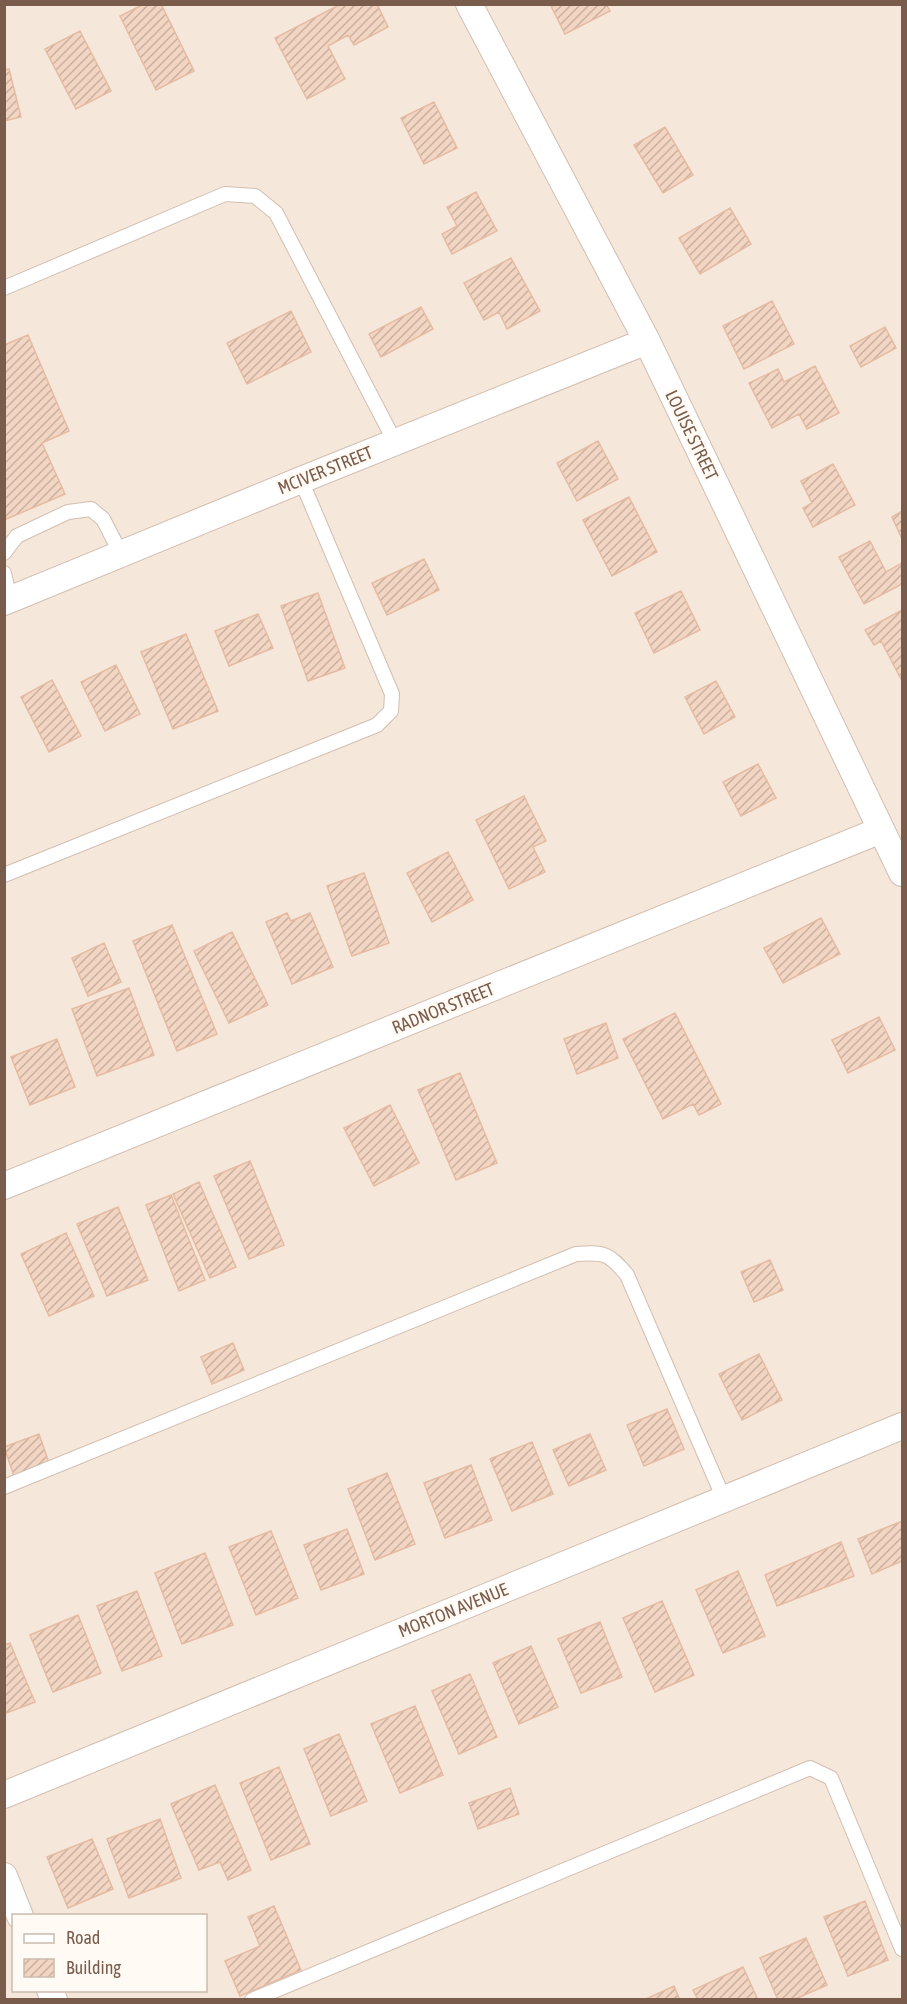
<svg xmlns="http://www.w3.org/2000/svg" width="907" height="2004" viewBox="0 0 907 2004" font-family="'Asap Condensed',sans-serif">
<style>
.residential{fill:#f5e8da;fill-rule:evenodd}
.building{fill:url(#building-hatch);stroke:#e6bba3;stroke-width:1.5}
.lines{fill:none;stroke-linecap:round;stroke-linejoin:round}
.service-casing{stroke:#d1beb0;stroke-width:16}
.minor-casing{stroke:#d1beb0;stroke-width:28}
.service{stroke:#fff;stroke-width:14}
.minor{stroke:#fff;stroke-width:26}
.labels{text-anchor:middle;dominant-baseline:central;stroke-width:5;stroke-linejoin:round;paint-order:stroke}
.street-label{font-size:18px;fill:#7a5c4d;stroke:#fffaf3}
</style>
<defs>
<pattern id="building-hatch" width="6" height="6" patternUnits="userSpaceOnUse" patternTransform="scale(1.5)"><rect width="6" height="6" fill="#f3d5c3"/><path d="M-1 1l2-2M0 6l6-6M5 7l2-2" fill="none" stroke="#cab0a1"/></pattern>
</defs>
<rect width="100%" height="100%" fill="#fdf6ec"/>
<path class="residential" d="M5,5H902V1999L5,2000ZM14,1916H206V1990H14Z"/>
<path class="building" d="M144,4H161L194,71L156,90L120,16Z
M341,4H377L388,27L354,45L348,35L328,46L345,79L307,99L275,38Z
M550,4H606L610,11L565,34Z
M80,31L111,91L76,109L45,49Z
M9,69L21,117L4,121V70Z
M434,102L457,148L424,164L401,118Z
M665,127L693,175L663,193L634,145Z
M476,192L497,231L452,254L442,234L457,226L447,207Z
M730,208L751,244L700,274L679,238Z
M511,258L540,311L507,329L499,312L484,320L464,283Z
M772,301L794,344L744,369L723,326Z
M421,307L433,329L381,357L369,334Z
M291,311L311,352L247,384L227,343Z
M885,327L896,348L861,367L850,346Z
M28,335L69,431L42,443L65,494L4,520V345Z
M815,366L839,413L807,429L799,414L772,428L749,383L778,369L784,382Z
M598,441L618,479L577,501L557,463Z
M833,464L855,505L813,527L803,508L812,503L801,481Z
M629,497L657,552L612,576L583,520Z
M902,511V539L892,517Z
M870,541L886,572L902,563V584L864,604L839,557Z
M424,559L439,590L387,615L372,583Z
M681,591L700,630L654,653L635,613Z
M318,593L345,668L308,681L281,606Z
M902,610V681L881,641L874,645L865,630Z
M258,614L273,648L229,666L215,631Z
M186,634L218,711L173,729L141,652Z
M116,665L140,714L105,731L81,682Z
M52,680L81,736L49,752L21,697Z
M716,681L735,717L704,734L685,697Z
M758,764L776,798L741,816L723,782Z
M524,796L546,841L533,847L545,872L509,889L476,820Z
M448,852L473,900L432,922L407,873Z
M364,873L389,943L352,956L327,886Z
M287,913L291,921L310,913L333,967L292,984L266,922Z
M821,918L840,954L783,983L764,948Z
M172,925L217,1034L177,1051L133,941Z
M232,932L268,1005L229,1023L194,951Z
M104,943L121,982L88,996L72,958Z
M129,988L154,1055L97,1076L72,1009Z
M675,1013L721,1104L699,1115L693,1104L663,1119L623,1039Z
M879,1017L895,1050L848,1073L832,1040Z
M606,1023L618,1058L577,1074L564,1039Z
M57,1039L75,1087L30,1105L11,1057Z
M460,1073L497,1163L456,1180L418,1090Z
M390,1105L419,1163L374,1186L344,1128Z
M250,1161L284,1245L249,1259L214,1176Z
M199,1182L236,1267L210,1278L173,1194Z
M171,1195L205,1280L179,1291L146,1205Z
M118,1207L148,1280L107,1296L77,1224Z
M66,1233L94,1296L49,1316L21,1254Z
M770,1260L783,1290L754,1302L741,1272Z
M233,1343L244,1370L212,1384L201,1357Z
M759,1354L782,1400L742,1420L719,1374Z
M667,1409L684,1449L644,1466L627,1425Z
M39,1434L49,1463L14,1476L4,1447Z
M590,1434L606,1470L569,1486L553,1450Z
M532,1442L553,1494L512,1511L490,1459Z
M471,1465L492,1520L445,1538L424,1483Z
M387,1473L415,1544L375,1560L348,1489Z
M902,1521V1561L872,1574L858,1539Z
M347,1529L364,1574L321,1590L304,1545Z
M271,1531L298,1598L256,1615L229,1547Z
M841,1542L854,1576L777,1606L765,1575Z
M205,1553L233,1625L182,1644L155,1573Z
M738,1571L765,1636L723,1653L696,1590Z
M137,1591L162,1656L122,1671L97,1606Z
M662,1601L694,1675L655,1692L623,1618Z
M78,1615L101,1673L53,1692L30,1635Z
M600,1622L622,1677L581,1693L558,1639Z
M10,1643L35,1702L4,1714V1645Z
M531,1646L558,1707L519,1724L493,1663Z
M470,1674L497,1737L459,1754L432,1691Z
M415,1706L443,1775L400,1793L371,1724Z
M339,1734L367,1801L331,1816L304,1749Z
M279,1767L310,1844L271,1860L240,1783Z
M215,1785L251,1870L228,1880L220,1862L199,1870L171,1804Z
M510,1788L519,1814L478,1829L469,1803Z
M160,1819L181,1878L129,1898L107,1839Z
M92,1839L113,1889L68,1908L47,1857Z
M865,1901L888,1960L848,1976L824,1917Z
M274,1906L301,1970L240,1996L225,1961L260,1946L248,1917Z
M806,1938L827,1985L793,2000H778L760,1958Z
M743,1967L758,2000H698L693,1990Z
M674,1986L680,2000H644Z"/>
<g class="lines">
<g class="service-casing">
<path id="service" d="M4,288L225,194L255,196L276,213L395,442
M4,553L17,536L68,512L91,509L103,519L121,554
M4,573L10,599
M4,875L377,725L391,711L392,694L301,480
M4,1487L576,1254C604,1252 609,1253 627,1275L724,1499
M252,2000L810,1768L831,1778L902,1949"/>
</g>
<g class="minor-casing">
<path id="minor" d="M469,4L647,341L902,873
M4,602L301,480L647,341
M4,1186L881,830
M4,1795L902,1426
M4,1876L20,1916
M50,1990L54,2000"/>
</g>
<use href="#service" class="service"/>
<use href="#minor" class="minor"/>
</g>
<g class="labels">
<g class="street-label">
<text transform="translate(692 435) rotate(64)">LOUISE STREET</text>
<text transform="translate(325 470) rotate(-22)">MCIVER STREET</text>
<text transform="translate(443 1008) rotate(-22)">RADNOR STREET</text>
<text transform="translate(453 1610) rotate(-22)">MORTON AVENUE</text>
</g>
</g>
<rect width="907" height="2004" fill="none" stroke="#7a5c4d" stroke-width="12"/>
<rect x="12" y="1914" width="195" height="78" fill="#fffaf3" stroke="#cabbb1" stroke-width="1.5"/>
<rect x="24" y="1934" width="30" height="9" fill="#ffffff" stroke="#cabbb1" stroke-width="1.5"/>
<text x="66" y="1944" font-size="18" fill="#7a5c4d">Road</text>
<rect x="24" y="1959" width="30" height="18" fill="url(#building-hatch)" stroke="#cabbb1" stroke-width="1.5"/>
<text x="66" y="1974" font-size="18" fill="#7a5c4d">Building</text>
</svg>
